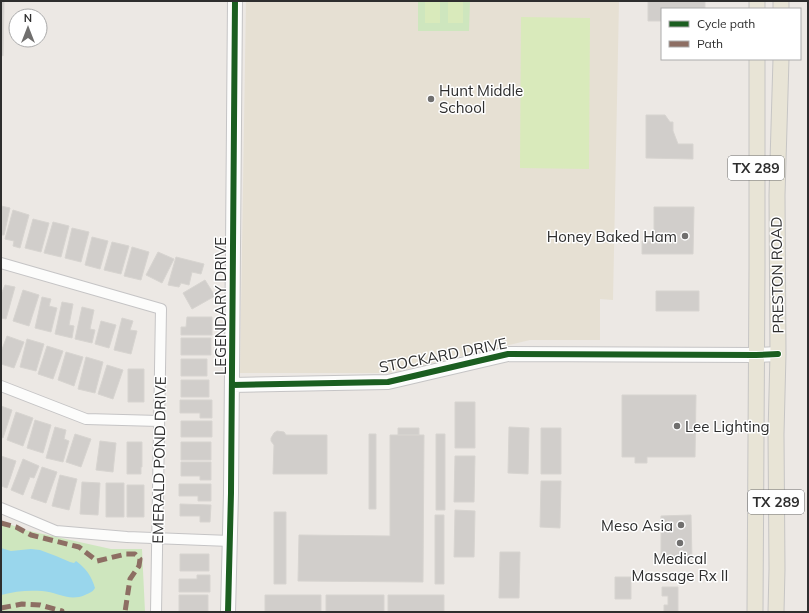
<svg xmlns="http://www.w3.org/2000/svg" width="809" height="613" viewBox="0 0 809 613" font-family="Mulish,sans-serif">
<style>
.education{fill:#e6e0d3}
.green{fill:#cee6be}
.pitch{fill:#d9eabb}
.water{fill:#99d6ec}
.building{fill:#d1cecb;stroke:#d7d4d0}
.lines{fill:none;stroke-linecap:round;stroke-linejoin:round}
.street-casing{stroke:#c5c4c5;stroke-width:12}
.secondary-casing{stroke:#c5c4c5;stroke-width:16}
.primary-casing{stroke:#c6c5c4;stroke-width:17}
.street{stroke:#fcfcfb;stroke-width:10}
.secondary{stroke:#fcfcfb;stroke-width:14}
.primary{stroke:#e8e4d6;stroke-width:15}
.quiet{stroke:#8d6e63;stroke-width:5;stroke-dasharray:10 5;stroke-linecap:butt}
.cycleway-casing{stroke:#fff;stroke-width:8}
.cycleway{stroke:#1b5e20;stroke-width:6}
.poi-dot{fill:#706f6e;stroke:#fff;stroke-width:1.5}
.labels{text-anchor:middle;dominant-baseline:central;stroke-width:3;stroke-linejoin:round;paint-order:stroke}
.shield{fill:#fff;stroke:#6d6d6d;stroke-width:1}
.shield-label{font-size:14px;font-weight:bold;fill:#2e2e2e}
.poi-label{font-size:15px;fill:#2e2e2e;stroke:#fff;text-anchor:start}
.street-label{font-size:15px;fill:#2e2e2e;stroke:#fff}
</style>
<rect width="100%" height="100%" fill="#ece8e4"/>
<path class="education" d="M246,1H619L613,300L600,299V340H530L389,373H240Z"/>
<path class="green" d="M418,1H470L469,31H418Z
M1,521L25,530L111,549H142L145,612H1Z"/>
<path class="pitch" d="M425,1H440V23H425Z
M448,1H463V23H448Z
M521,17L590,18L589,169L520,168Z"/>
<path class="water" d="M1,548L11,551L31,549L40,550L56,556L70,562L74,563L76,561C86,568 92,577 95,588C93,592 89,593 85,595C69,602 57,592 42,591C28,590 15,591 1,595Z"/>
<path class="building" d="M1,1H4L3,56L1,55Z
M648,1H705V9H662V21H648Z
M646,115H665L670,122H673V131L678,144H693V159L646,158Z
M1,206L10,208L4,235H1Z
M654,207H694L693,254H642V241H654Z
M13,210L29,215L20,248L13,246L14,241L5,239Z
M33,219L49,223L41,252L25,248Z
M53,222L69,226L61,257L44,253Z
M72,228L89,232L81,262L65,258Z
M92,237L108,241L100,269L85,265Z
M112,242L129,246L121,274L104,270Z
M132,247L149,252L141,280L124,276Z
M158,252L174,259L162,283L146,275Z
M176,257L204,264L201,274L192,272L189,285L181,283L179,287L168,285Z
M205,280L215,296L192,309L183,293Z
M5,285L15,287L6,319L1,318V292H2Z
M23,290L39,295L29,326L13,321Z
M656,291H699V311H656Z
M42,297L51,299L49,306L57,308L51,332L35,328Z
M62,302L73,304L69,325L74,326L72,338L55,334Z
M82,307L94,310L90,329L95,330L92,343L75,339Z
M187,317H212V335H181V327H186Z
M122,318L133,321L130,330L137,331L131,354L114,350Z
M101,321L116,325L109,348L95,344Z
M7,336L24,342L14,368L1,364V352Z
M181,338H211V355H181Z
M27,339L44,344L36,371L20,367Z
M47,346L63,351L53,379L38,374Z
M66,352L83,357L74,386L58,380Z
M86,357L103,362L95,393L78,389Z
M181,359H207V376H181Z
M107,365L123,370L113,399L98,394Z
M128,369H144V402H128Z
M181,380H209V397H181Z
M622,395H696L695,457H647V463H635V457H622Z
M180,400H212V418H200V413H180Z
M455,402H475V448H455Z
M1,406L12,410L3,438L1,437Z
M16,412L33,418L23,446L7,440Z
M35,420L51,425L43,453L27,448Z
M181,421H212V437H181Z
M55,427L66,430L64,439L69,441L63,462L46,458Z
M509,427L529,428L528,474L508,473Z
M398,428H419V435H398Z
M541,428H561V474H541Z
M277,431L284,432L286,435H327V474H273L274,445L271,441V438L274,433Z
M75,434L91,439L81,467L66,462Z
M369,434H376V509H369Z
M436,434H445V510H436Z
M390,435H424L423,582L298,581L299,535L390,536Z
M100,441L116,443L113,472L96,470Z
M127,442H142V467H141V474H127Z
M181,442H211V460H181Z
M1,456L16,461L7,488L1,486Z
M455,456H475L474,502H454Z
M23,459L39,466L34,478L30,477L23,495L11,490Z
M181,462H211V480H200V476H181Z
M42,467L57,472L46,503L31,498Z
M60,475L77,479L69,510L52,506Z
M541,481H561L560,528L540,527Z
M82,482L100,483L98,515L80,514Z
M106,483H124V517H106Z
M179,484H211V501H198V496H179Z
M127,485H144V517H127Z
M180,504L211,505L210,522H200V516H180Z
M455,510L475,511L474,557H454Z
M274,512H286V584H274Z
M435,515H444V584H435Z
M691,515L692,560H661V516Z
M500,552H520L519,598H499Z
M180,554H209V571H180Z
M197,575H210V592H179V579H197Z
M615,577H631V599H615Z
M662,587H678V612H664V605H668V596H662Z
M179,595H208V612H179Z
M265,595H321V612H265Z
M326,595H384V612H326Z
M388,595H444V612H388Z"/>
<g class="lines">
<g class="street-casing">
<path id="street" d="M1,263L161,309L156,612
M1,386L86,419L159,421
M1,508L56,531L127,537L230,541"/>
</g>
<g class="secondary-casing">
<path id="secondary" d="M232,385L388,382L508,354L756,355L778,354
M228,612L231,493L235,1"/>
</g>
<g class="primary-casing">
<path id="primary" d="M757,9V1
M781,9V1
M755,612L757,268V59
M776,612L777,569L776,434L778,354L777,195L781,59"/>
</g>
<use href="#street" class="street"/>
<use href="#secondary" class="secondary"/>
<use href="#primary" class="primary"/>
<path class="quiet" d="M1,523L16,527L31,535L79,547L97,561L126,554H135L140,559L139,566L130,579L125,612
M1,608L22,604L40,605L62,611V612"/>
<g class="cycleway-casing">
<path id="cycleway" d="M232,385L388,382L508,354L756,355L778,354
M228,612L231,493L235,1"/>
</g>
<use href="#cycleway" class="cycleway"/>
</g>
<g class="poi-dot">
<circle cx="431" cy="99" r="4"/>
<circle cx="685" cy="236" r="4"/>
<circle cx="677" cy="426" r="4"/>
<circle cx="681" cy="525" r="4"/>
<circle cx="680" cy="543" r="4"/>
</g>
<g class="labels">
<g class="shield">
<rect x="728" y="156" width="56" height="24" rx="3"/>
<rect x="748" y="490" width="56" height="24" rx="3"/>
</g>
<g class="shield-label">
<text x="756" y="168">TX 289</text>
<text x="776" y="502">TX 289</text>
</g>
<g class="poi-label">
<text x="439" y="90">Hunt Middle<tspan x="439" dy="17">School</tspan></text>
<text x="677" y="236" text-anchor="end">Honey Baked Ham</text>
<text x="685" y="426">Lee Lighting</text>
<text x="673" y="525" text-anchor="end">Meso Asia</text>
<text x="680" y="558" text-anchor="middle">Medical<tspan x="680" dy="17">Massage Rx II</tspan></text>
</g>
<g class="street-label">
<text transform="translate(777 275) rotate(-91)">PRESTON ROAD</text>
<text transform="translate(220 306) rotate(-90)">LEGENDARY DRIVE</text>
<text transform="translate(443 355) rotate(-11)">STOCKARD DRIVE</text>
<text transform="translate(159 460) rotate(-89)">EMERALD POND DRIVE</text>
</g>
</g>
<rect width="809" height="613" fill="none" stroke="#2e2e2e" stroke-width="4"/>
<rect x="661" y="8" width="140" height="52" fill="#ffffff" stroke="#ababab"/>
<rect x="669" y="21" width="20" height="6" fill="#1b5e20" stroke="#ababab"/>
<text x="697" y="28" font-size="12" fill="#2e2e2e">Cycle path</text>
<rect x="669" y="41" width="20" height="6" fill="#8d6e63" stroke="#ababab"/>
<text x="697" y="48" font-size="12" fill="#2e2e2e">Path</text>
<g transform="translate(28 28)"><circle r="19" fill="#ffffff" stroke="#ababab"/>
<path d="M0-3L7 15L0 10L-7 15Z" fill="#706f6e"/>
<text y="-6" font-size="11" font-weight="bold" text-anchor="middle" fill="#2e2e2e">N</text>
</g>
</svg>
